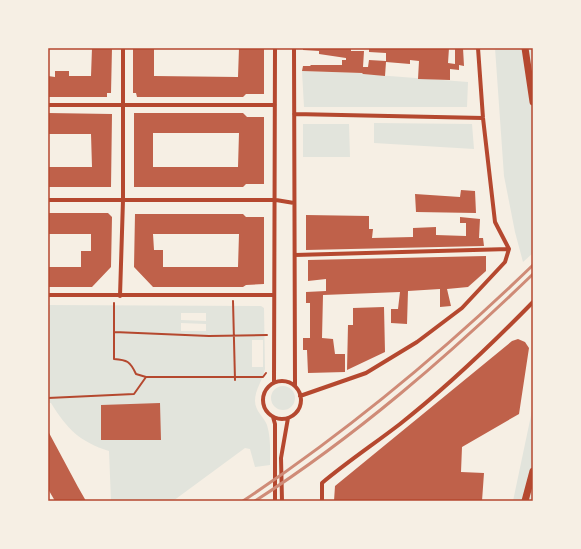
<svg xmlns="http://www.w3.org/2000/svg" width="581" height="549" viewBox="0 0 581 549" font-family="'Golos Text',sans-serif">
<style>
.green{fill:#e2e4dc;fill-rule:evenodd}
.building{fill:#bf614a;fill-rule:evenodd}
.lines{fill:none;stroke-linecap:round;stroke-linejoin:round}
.path{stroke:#b5482f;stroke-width:2}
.minor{stroke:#b5482f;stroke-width:4}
.secondary{stroke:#b5482f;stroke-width:7}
.rail{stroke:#cf8b77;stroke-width:3}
.neatline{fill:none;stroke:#b5482f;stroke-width:1.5}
</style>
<rect width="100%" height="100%" fill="#f6efe4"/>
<path class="green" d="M495,48H533V253L523,262L515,232L504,176Z
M302,71L362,73L363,74L468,82L467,107H304Z
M374,123L472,124L474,149L374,143Z
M303,124H349L350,157H303Z
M48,305L261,306L264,308L265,369C263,380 255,389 255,401C255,411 264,417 267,425C271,438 270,452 270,465L255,467L250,449L245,448L173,501H111L109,451C80,442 67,429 51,403H48ZM181,313H206V321L181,320ZM181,323L206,324V331H181ZM252,340H263V367H252Z
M271 398a12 12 0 1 1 24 0a12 12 0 1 1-24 0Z
M533,406V501H513Z"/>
<path class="building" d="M92,48H112L111,93H107V97H48V76L55,77V71H69V76H91Z
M133,48H154V76L238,77L239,48H264V94H246L243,97H137L136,93H133Z
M303,48H351V51H364L363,67H368L369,60L386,61V53L369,52V48H449L448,63L455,64V48H463L464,66L459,65V70L450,69V80L418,79L419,61L410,60V64L386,62L385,76L363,74L362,73L302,71L303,66H310L311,65H342V60H346V58L319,54V51L303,50Z
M48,113L112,114L111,187H48V167H92L91,134H48Z
M134,113H243L247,117H264V184H246L243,187H134ZM153,133H239L238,167H153Z
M461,190L475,191L476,213L416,212L415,194L460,197Z
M48,213H108L112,217L111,267L92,287H48V267H81V251H91V234H48Z
M135,214H243L246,217H264V284L246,285L243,287H153L134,267ZM153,234H239L238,267H163V250H154Z
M306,215L369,216V229H373L372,238L413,237V228L436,227V235L466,236V223H460V217L480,219L479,238H483L484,246L306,250Z
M486,256V271L468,287L447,289L451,306L440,307V289L408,291L407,324L391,323V309H398L400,292L323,295L322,338L333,339L335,354H345V372L308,373L307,350H303V338H310V303H306V292L326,291V279L308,281V260Z
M384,307L385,352L347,370L348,325H353V308Z
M518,339L525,342L529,348L519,414L462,447L461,472L484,473L482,501H334L335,486L512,341Z
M160,403L161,440H101V405Z
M48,431L78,487L86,501H55L48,489Z"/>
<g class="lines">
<path class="path" d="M233,301L235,380
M114,303V359C127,360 130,361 136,374L146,377H263L266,373
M114,332L209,336L267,335
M48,398L134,394L146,377"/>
<path class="minor" d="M294,48L295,386
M48,105H275
M294,114L483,118
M48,200H276L294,203
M295,255L509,249
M48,295H274
M120,296L123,200V48
M263 400a19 19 0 1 1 38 0a19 19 0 1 1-38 0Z
M274,382L275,48
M300,396L366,373L417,342L462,308L505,262L509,249L495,222L483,118L478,48
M273,417L275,424V501
M282,501L281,458L288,418
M322,501V483C347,462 374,444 400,424C447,387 491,345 533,302"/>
<path class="secondary" d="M525,48L533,102
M525,501L533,471"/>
<path class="rail" d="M243,501C348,431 442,353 533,265
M255,501C356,436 447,357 533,274"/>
</g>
<rect width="581" height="549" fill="none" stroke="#f6efe4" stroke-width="98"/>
<rect x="49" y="49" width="483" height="451" class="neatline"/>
</svg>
